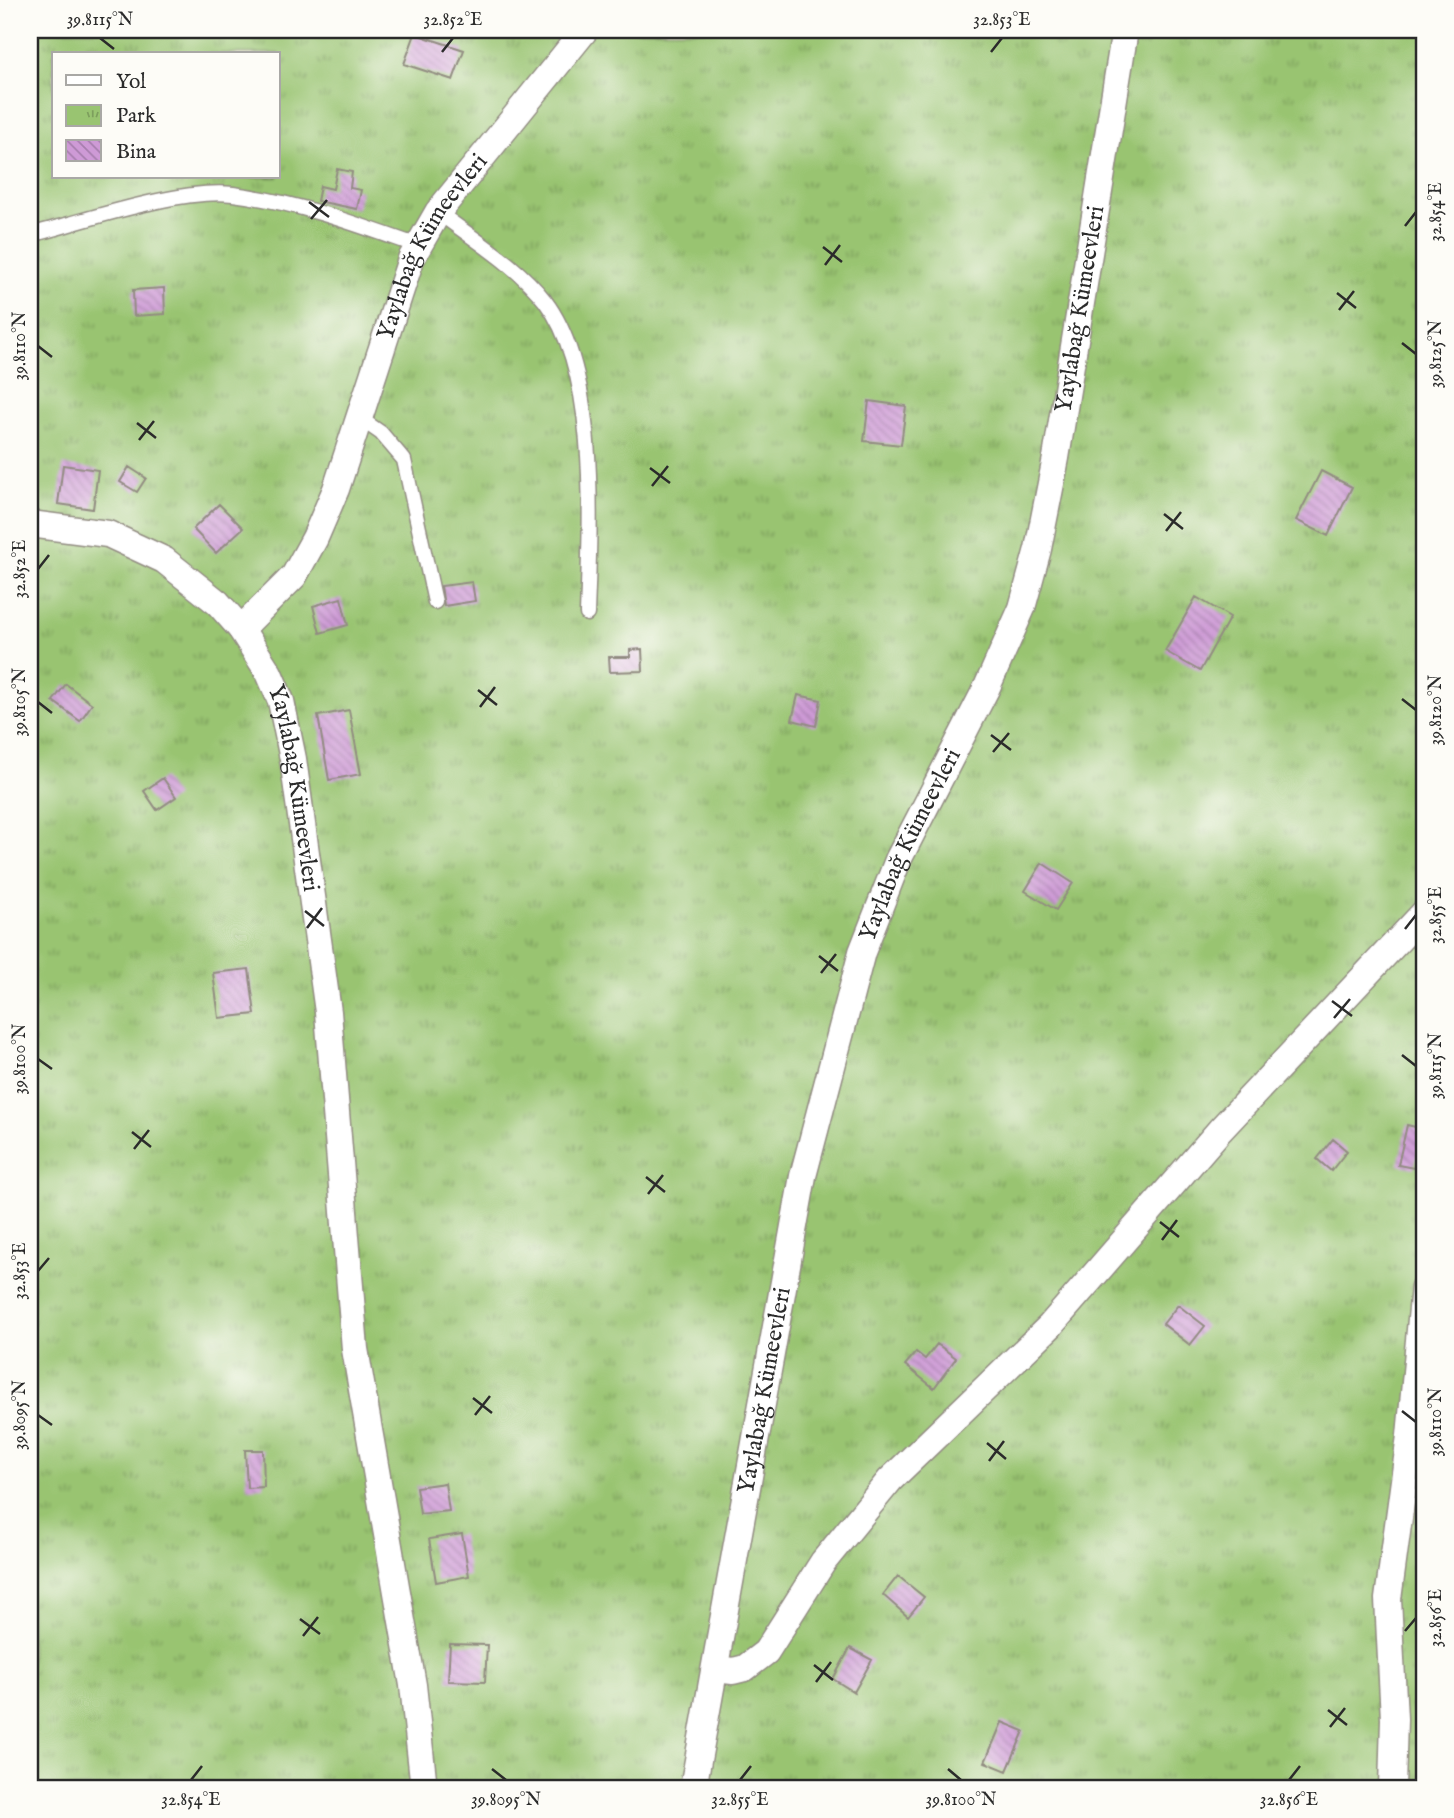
<svg xmlns="http://www.w3.org/2000/svg" width="1454" height="1818" viewBox="0 0 1454 1818" font-family="'IM FELL English',serif">
<style>
.park{fill:url(#park-tufts);stroke:#62784e;stroke-width:2;fill-rule:evenodd}
.building{fill:url(#building-back-hatch)}
.lines{fill:none;stroke-linecap:round;stroke-linejoin:round}
.service-casing{stroke:#928c82;stroke-width:17}
.minor-casing{stroke:#928c82;stroke-width:29}
.service{stroke:#fff;stroke-width:14}
.minor{stroke:#fff;stroke-width:26}
.ticks{fill:none;stroke:#2b2b2b;stroke-width:2.5}
.labels{text-anchor:middle;dominant-baseline:central;stroke-width:5;stroke-linejoin:round;paint-order:stroke}
.street-label{font-size:24px;fill:#2b2b2b;stroke:#fdfcf7}
.neatline{fill:none;stroke:#2b2b2b;stroke-width:2.5}
.ticks-label{font-size:18px;text-anchor:middle;fill:#2b2b2b}
</style>
<defs>
<pattern id="park-tufts" width="24" height="20" patternUnits="userSpaceOnUse" patternTransform="scale(1.75)"><rect width="24" height="20" fill="#99c471"/><path d="M3 7l-1-3M5 7V3M7 7l1-3M15 17l-1-3M17 17v-4M19 17l1-3" fill="none" stroke="#7d9f5d"/></pattern>
<pattern id="building-back-hatch" width="6" height="6" patternUnits="userSpaceOnUse" patternTransform="scale(1.75)"><rect width="6" height="6" fill="#ce9ad6"/><path d="M-1 5l2 2M0 0l6 6M5-1l2 2" fill="none" stroke="#a77eae"/></pattern>
</defs>
<rect width="100%" height="100%" fill="#fdfcf7"/>
<filter id="ink" filterUnits="userSpaceOnUse"><feTurbulence type="fractalNoise" baseFrequency=".0143" numOctaves="2"/><feDisplacementMap in="SourceGraphic" scale="14" xChannelSelector="R" yChannelSelector="G"/><feConvolveMatrix kernelMatrix="1 2 1 2 8 2 1 2 1" color-interpolation-filters="sRGB"/></filter>
<filter id="wash" filterUnits="userSpaceOnUse"><feTurbulence type="fractalNoise" baseFrequency=".00686" numOctaves="4" result="noise"/><feDisplacementMap in="SourceGraphic" scale="28" xChannelSelector="R" yChannelSelector="G"/><feGaussianBlur stdDeviation="1.57" result="paint"/><feColorMatrix in="noise" values="0 0 0 0 0 0 0 0 0 0 0 0 0 0 0 0 0 1.4 0 .05"/><feComposite in="paint" operator="in"/></filter>
<g filter="url(#wash)">
<rect width="100%" height="100%" fill="#f8ecda"/>
<path class="park" d="M30,30H1424V1788H30ZM54,54H278V177H54Z"/>
<g id="blocks">
<path class="building" d="M415,34L464,50L453,80L404,64Z
M337,169L352,172L350,188L361,190L357,209L317,201L320,186L333,189Z
M164,288L165,314L134,316L133,290Z
M869,401L906,406L901,445L864,441Z
M63,465L98,470L93,509L58,504Z
M129,467L146,478L137,492L120,482Z
M1321,471L1352,487L1328,536L1296,520Z
M219,504L243,528L216,553L193,529Z
M472,582L475,601L444,606L441,586Z
M1196,597L1230,617L1200,671L1165,651Z
M341,598L348,625L320,633L313,606Z
M642,649L643,671L610,672L609,657H630V650Z
M66,684L92,704L80,721L53,701Z
M798,695L821,700L816,726L792,720Z
M349,710L361,774L329,780L318,716Z
M163,778L176,797L157,810L144,791Z
M1042,863L1073,883L1056,910L1025,891Z
M249,969L255,1014L219,1018L213,973Z
M1407,1125L1424,1129L1414,1168L1398,1165Z
M1333,1139L1347,1151L1331,1171L1317,1159Z
M1178,1305L1205,1326L1190,1345L1163,1324Z
M937,1344L956,1358L934,1388L905,1365L916,1352L925,1359Z
M245,1450H263L264,1487L247,1488Z
M445,1483L449,1511L420,1514L416,1487Z
M462,1534L469,1576L436,1582L429,1539Z
M898,1576L924,1597L908,1617L883,1595Z
M450,1644L487,1645L485,1682L448,1681Z
M850,1648L872,1660L854,1692L833,1679Z
M1002,1722L1024,1731L1007,1771L985,1762Z"/>
</g>
</g>
<g filter="url(#ink)">
<use href="#blocks" fill-opacity="0" stroke="#928c82" stroke-width="2"/>
<g class="lines">
<g class="service-casing">
<path id="service" d="M438,212C473,239 517,265 545,301C600,373 590,526 587,614
M30,235C84,221 179,188 233,194C297,202 359,225 418,246
M358,417L381,433L404,460L435,602"/>
</g>
<g class="minor-casing">
<g id="minor">
<path id="s1" d="M30,524L108,534L164,560L218,603L241,629L269,673L281,701L293,759L328,1012L355,1349L413,1685L424,1788"/>
<path id="s2" d="M241,629L294,576L315,538L336,489L411,259L438,212L585,30"/>
<path d="M715,1669L733,1671L745,1668L766,1652L823,1562L890,1480L1050,1326L1220,1130L1424,913"/>
<path id="s3" d="M693,1788L803,1176L862,952L898,860L987,687L1022,608L1038,549L1056,458L1125,30"/>
<path d="M1392,1788L1394,1719L1388,1599L1410,1436L1424,1287"/>
</g>
</g>
<use href="#service" class="service"/>
<use href="#minor" class="minor"/>
</g>
</g>
<path class="ticks" d="M100,38L114,49M442,52L453,38M991,52L1002,38M309,202L329,217M311,219L327,200M1405,226L1416,212M823,247L842,262M825,265L840,245M1337,293L1356,308M1339,310L1354,291M1402,343L1416,354M38,346L52,357M137,423L156,438M139,440L154,421M650,468L670,483M652,486L668,466M1164,514L1183,529M1166,531L1181,512M38,569L49,555M478,690L497,705M1402,699L1416,710M38,702L52,713M480,707L495,687M991,735L1011,750M993,752L1009,733M305,911L324,926M307,928L322,908M1405,929L1416,915M819,956L838,971M821,973L836,954M1332,1001L1352,1016M1334,1018L1350,999M1402,1055L1416,1066M38,1059L52,1069M132,1132L151,1147M134,1149L149,1130M646,1177L665,1192M648,1194L663,1175M1160,1222L1179,1237M1162,1240L1177,1220M38,1271L49,1258M473,1398L492,1413M1402,1411L1416,1422M38,1415L52,1425M475,1415L490,1396M987,1443L1006,1459M989,1461L1004,1441M300,1619L320,1634M1405,1631L1416,1618M303,1636L318,1617M814,1665L833,1680M816,1682L831,1662M1328,1710L1347,1725M1330,1727L1345,1708M492,1769L506,1780M948,1769L961,1780M191,1780L202,1766M740,1780L751,1766M1289,1780L1300,1766"/>
<g class="labels">
<g class="street-label">
<text stroke="none"><textPath href="#s2" startOffset="434">Yaylabağ Kümeevleri</textPath></text>
<text stroke="none"><textPath href="#s3" startOffset="1538">Yaylabağ Kümeevleri</textPath></text>
<text stroke="none"><textPath href="#s1" startOffset="415">Yaylabağ Kümeevleri</textPath></text>
<text stroke="none"><textPath href="#s3" startOffset="971">Yaylabağ Kümeevleri</textPath></text>
<text stroke="none"><textPath href="#s3" startOffset="404">Yaylabağ Kümeevleri</textPath></text>
</g>
</g>
<rect width="1454" height="1818" fill="none" stroke="#fdfcf7" stroke-width="77"/>
<rect x="52" y="52" width="228" height="126" fill="#fdfcf7" stroke="#a9a8a5" stroke-width="2"/>
<rect x="66" y="75" width="35" height="10" fill="#ffffff" stroke="#a9a8a5" stroke-width="2"/>
<text x="116" y="88" font-size="21" fill="#2b2b2b">Yol</text>
<rect x="66" y="105" width="35" height="21" fill="url(#park-tufts)" stroke="#a9a8a5" stroke-width="2"/>
<text x="116" y="122" font-size="21" fill="#2b2b2b">Park</text>
<rect x="66" y="140" width="35" height="21" fill="url(#building-back-hatch)" stroke="#a9a8a5" stroke-width="2"/>
<text x="116" y="158" font-size="21" fill="#2b2b2b">Bina</text>
<rect x="38" y="38" width="1378" height="1742" class="neatline"/>
<g class="ticks-label">
<text x="100" y="25">39.8115°N</text>
<text x="453" y="25">32.852°E</text>
<text x="1002" y="25">32.853°E</text>
<text transform="translate(1435 212) rotate(-90)" y="6">32.854°E</text>
<text transform="translate(19 346) rotate(-90)" y="6">39.8110°N</text>
<text transform="translate(1435 354) rotate(-90)" y="6">39.8125°N</text>
<text transform="translate(19 569) rotate(-90)" y="6">32.852°E</text>
<text transform="translate(19 702) rotate(-90)" y="6">39.8105°N</text>
<text transform="translate(1435 710) rotate(-90)" y="6">39.8120°N</text>
<text transform="translate(1435 915) rotate(-90)" y="6">32.855°E</text>
<text transform="translate(19 1059) rotate(-90)" y="6">39.8100°N</text>
<text transform="translate(1435 1066) rotate(-90)" y="6">39.8115°N</text>
<text transform="translate(19 1271) rotate(-90)" y="6">32.853°E</text>
<text transform="translate(19 1415) rotate(-90)" y="6">39.8095°N</text>
<text transform="translate(1435 1422) rotate(-90)" y="6">39.8110°N</text>
<text transform="translate(1435 1618) rotate(-90)" y="6">32.856°E</text>
<text x="191" y="1805">32.854°E</text>
<text x="506" y="1805">39.8095°N</text>
<text x="740" y="1805">32.855°E</text>
<text x="961" y="1805">39.8100°N</text>
<text x="1289" y="1805">32.856°E</text>
</g>
</svg>
